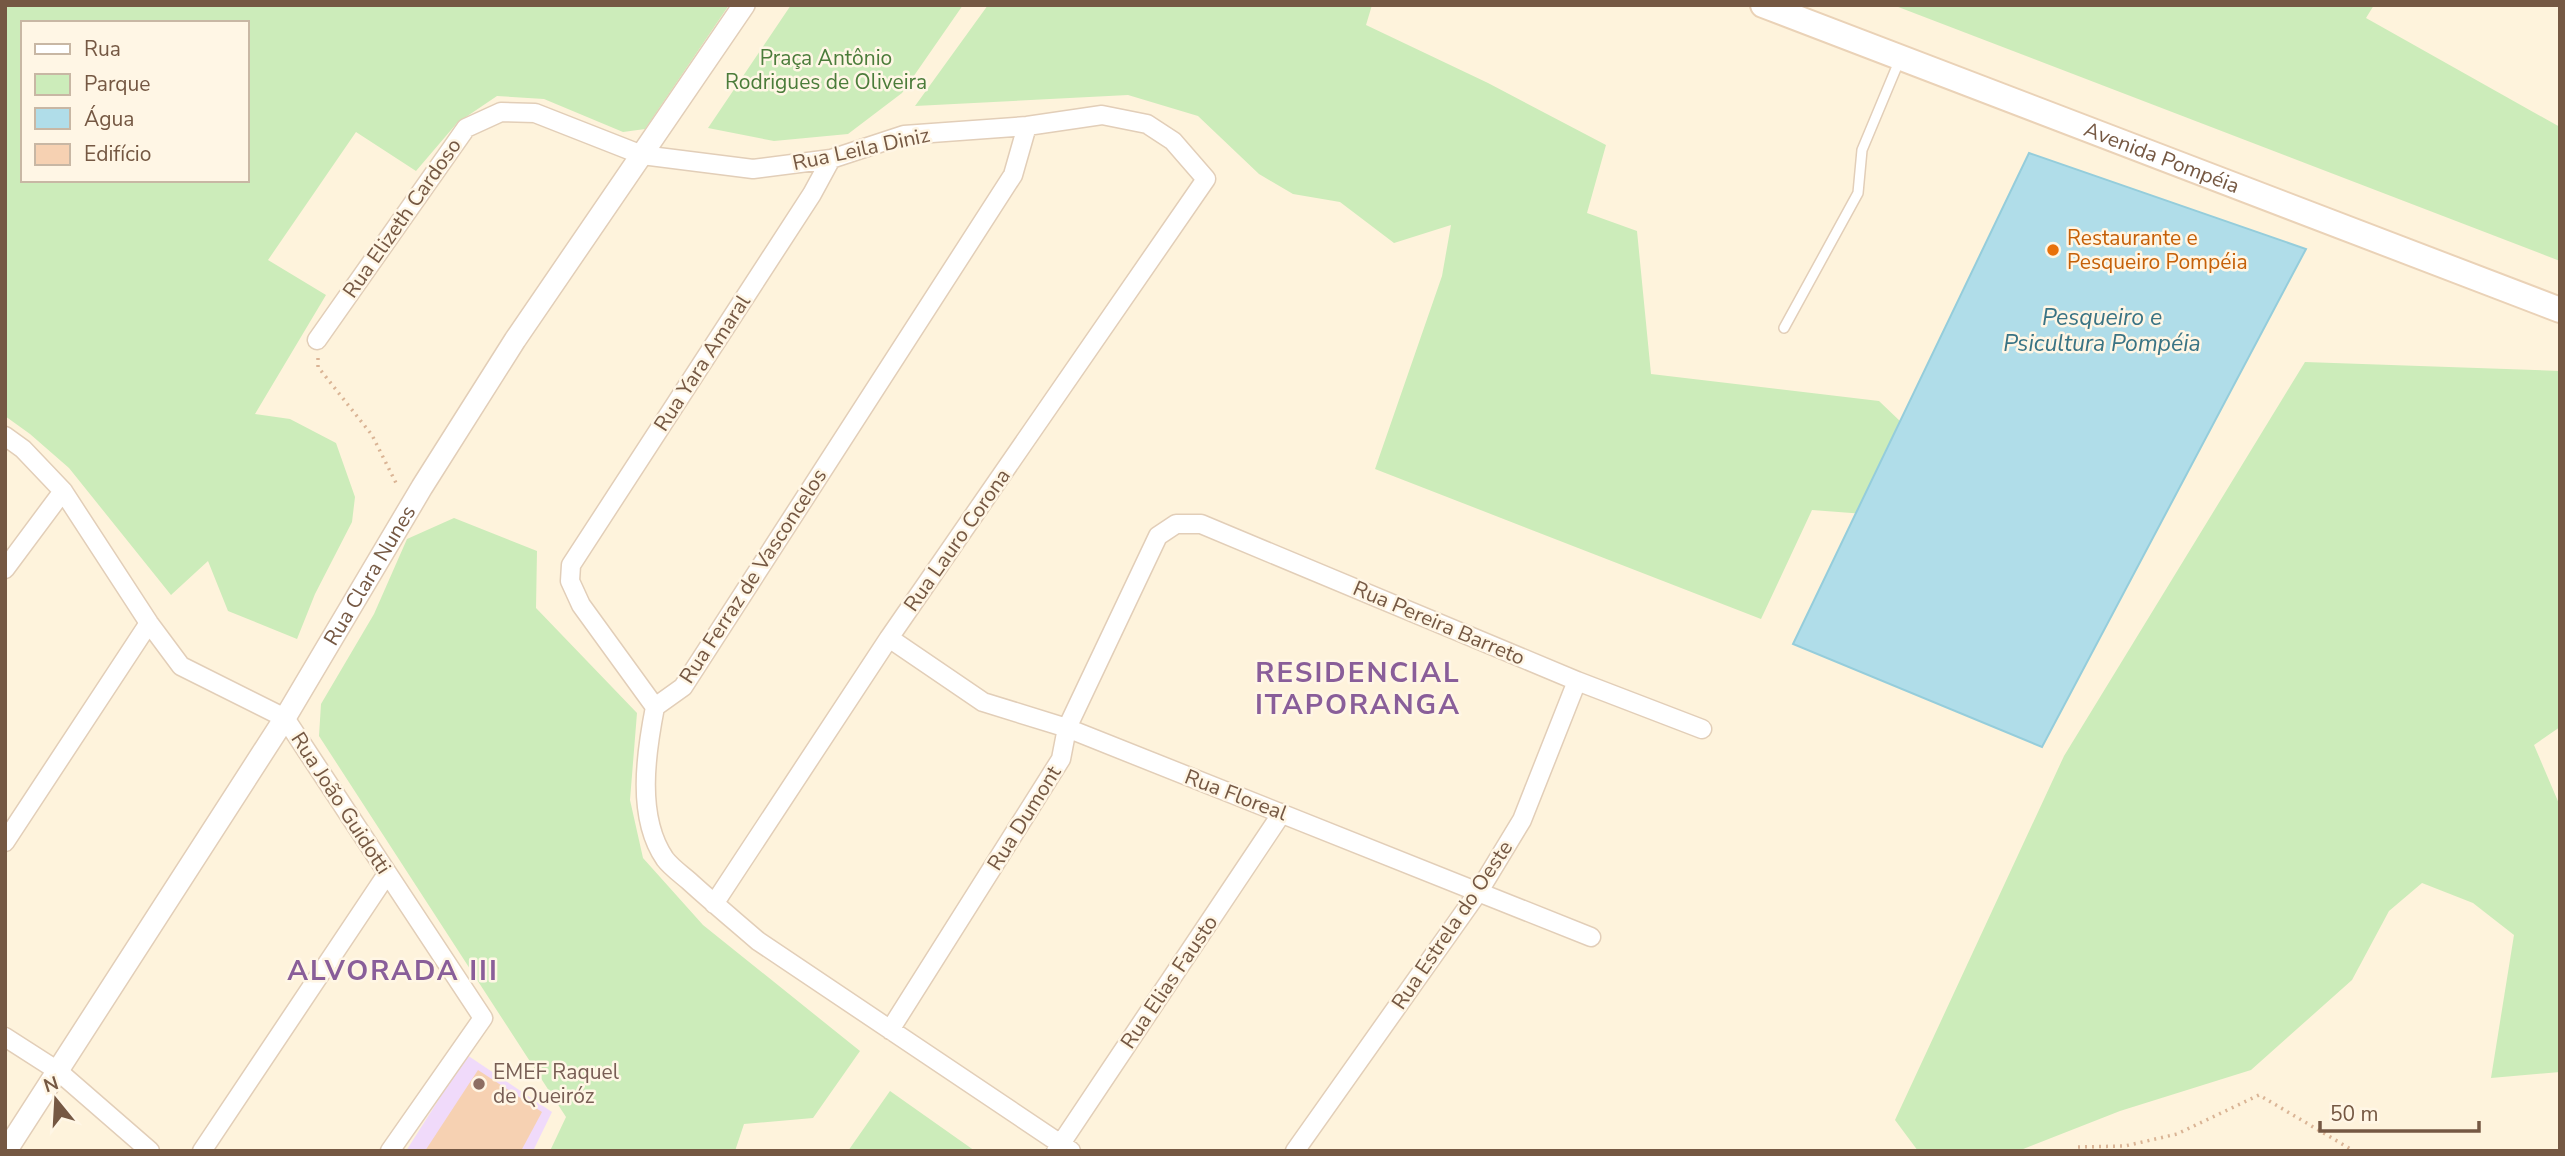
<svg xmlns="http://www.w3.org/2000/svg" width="2565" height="1156" viewBox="0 0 2565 1156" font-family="'Nunito Sans',sans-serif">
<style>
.education{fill:#f0dafa}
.green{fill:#ccecba;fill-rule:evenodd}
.water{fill:#b0dde9;stroke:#95cddb;stroke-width:2}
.building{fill:#f6d1b2}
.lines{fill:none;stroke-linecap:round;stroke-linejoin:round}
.service-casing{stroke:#e2ceb8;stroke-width:12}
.minor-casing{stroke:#e2ceb8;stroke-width:21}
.tertiary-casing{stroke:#e2ceb8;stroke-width:24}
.secondary-casing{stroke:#ead2b7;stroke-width:28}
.path{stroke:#dab495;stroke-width:3.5;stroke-dasharray:2 5;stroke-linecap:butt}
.service{stroke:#fff;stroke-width:9}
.minor{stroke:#fff;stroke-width:18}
.tertiary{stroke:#fff;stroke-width:21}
.secondary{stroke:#fff;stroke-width:24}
.food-dot{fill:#e8710a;stroke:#fff6e5;stroke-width:2.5}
.education-dot{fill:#8d6e63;stroke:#fff6e5;stroke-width:2.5}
.labels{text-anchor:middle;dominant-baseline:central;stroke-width:5;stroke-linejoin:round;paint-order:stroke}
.park-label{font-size:21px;fill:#4b7c3a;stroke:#fff6e5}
.street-label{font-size:21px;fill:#755843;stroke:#fff6e5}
.food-label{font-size:21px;fill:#c56008;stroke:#fff6e5;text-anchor:start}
.education-label{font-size:21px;fill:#785e54;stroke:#fff6e5;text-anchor:start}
.water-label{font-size:23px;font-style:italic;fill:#397384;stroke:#fff6e5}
.district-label{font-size:28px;font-weight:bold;letter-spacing:2px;fill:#895e99;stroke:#fff6e5}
</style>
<rect width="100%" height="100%" fill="#fef3dc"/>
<path class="education" d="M467,1055L552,1112L533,1151H406Z"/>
<path class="green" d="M5,5H729L645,129L623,132L544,99L497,96L457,123L416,171L356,132L268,260L326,295L255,414L290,419L336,443L355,497L352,522L315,594L297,639L228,611L208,561L171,595L69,468L30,434L5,416ZM23,23H247V180H23Z
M791,5H963L902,93L848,134L774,141L708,128Z
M988,5H1372L1366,25L1488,83L1606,145L1587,213L1637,231L1651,374L1879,401L1947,466L1944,520L1812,510L1761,619L1375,469L1442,276L1451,225L1394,243L1340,202L1293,194L1259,174L1198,116L1128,95L915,106Z
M1893,5H2374L2366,18L2560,127V261Z
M2305,362L2560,371V727L2534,745L2560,806V1072L2491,1078L2514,935L2473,903L2422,883L2389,911L2352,980L2251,1070L2120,1111L2018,1151H1918L1895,1120L2064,756Z
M454,518L537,551L536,608L637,713L630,800L643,858L703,925L860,1051L813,1118L744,1124L735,1151H550L566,1117L319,736L321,704L374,614L407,539Z
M890,1091L975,1151H848Z"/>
<path class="water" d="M2029,153L2306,249L2042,747L1793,644Z"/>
<path class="building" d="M478,1070L542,1112L521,1151H425Z"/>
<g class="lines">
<g class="service-casing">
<path id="service" d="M1784,328L1858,193L1862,150L1900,59"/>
</g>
<g class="minor-casing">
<path id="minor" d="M1027,126L1013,175L683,687L655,707C646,753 636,817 665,859C671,867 681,874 689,881C712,902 735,921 758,941L1071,1151
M317,340L466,128L501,112L535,113L642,155L753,169L831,159L904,135L1027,126L1102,115L1147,124L1173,141L1206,179L889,638L714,904
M5,436L23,449L63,491L149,623L181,666L285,718L483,1018L390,1151
M5,569L63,491
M889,638L983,702L1067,728L1591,937
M655,707L581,605L570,581L571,565L812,194L831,159
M5,842L149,623
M890,1030L1061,759L1067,728L1158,536L1176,524H1201L1577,681L1702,729
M5,1037L58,1071L150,1151
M202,1151L387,874
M1056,1151L1282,813
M1295,1151L1479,891L1522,820L1577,681"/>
</g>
<g class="tertiary-casing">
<g id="tertiary">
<path id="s1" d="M6,1151L285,718L422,487L515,340L744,5"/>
</g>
</g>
<g class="secondary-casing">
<g id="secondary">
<path id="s2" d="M1763,5L2560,310"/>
</g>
</g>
<path class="path" d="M318,358V367L372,435L398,487
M2078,1147L2125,1146L2177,1134L2259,1095L2354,1151"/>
<use href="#service" class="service"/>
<use href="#minor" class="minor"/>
<use href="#tertiary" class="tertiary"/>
<use href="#secondary" class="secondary"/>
</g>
<circle class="food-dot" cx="2053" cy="250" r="7"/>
<circle class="education-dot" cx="479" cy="1084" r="7"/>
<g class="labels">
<g class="park-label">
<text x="826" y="58">Praça Antônio<tspan x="826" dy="24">Rodrigues de Oliveira</tspan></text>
</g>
<g class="street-label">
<text transform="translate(861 149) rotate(-12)">Rua Leila Diniz</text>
<text stroke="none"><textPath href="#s2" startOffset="427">Avenida Pompéia</textPath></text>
<text transform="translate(402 218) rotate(-55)">Rua Elizeth Cardoso</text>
<text transform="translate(702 363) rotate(-57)">Rua Yara Amaral</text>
<text transform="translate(957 540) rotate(-55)">Rua Lauro Corona</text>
<text stroke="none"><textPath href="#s1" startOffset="681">Rua Clara Nunes</textPath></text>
<text transform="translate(753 576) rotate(-57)">Rua Ferraz de Vasconcelos</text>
<text transform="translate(1439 623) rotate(23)">Rua Pereira Barreto</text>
<text transform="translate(1236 795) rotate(21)">Rua Floreal</text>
<text transform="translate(341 803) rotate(57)">Rua João Guidotti</text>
<text transform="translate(1024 818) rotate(-58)">Rua Dumont</text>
<text transform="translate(1452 925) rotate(-56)">Rua Estrela do Oeste</text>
<text transform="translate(1169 982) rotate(-56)">Rua Elias Fausto</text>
</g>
<g class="food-label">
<text x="2067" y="238">Restaurante e<tspan x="2067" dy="24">Pesqueiro Pompéia</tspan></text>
</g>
<g class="education-label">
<text x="493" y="1072">EMEF Raquel<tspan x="493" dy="24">de Queiróz</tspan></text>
</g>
<g class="water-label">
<text x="2102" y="317">Pesqueiro e<tspan x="2102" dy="26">Psicultura Pompéia</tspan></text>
</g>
<g class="district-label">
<text x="1358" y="673">RESIDENCIAL<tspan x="1358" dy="32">ITAPORANGA</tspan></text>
<text x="393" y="971">ALVORADA III</text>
</g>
</g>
<rect width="2565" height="1156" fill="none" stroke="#755843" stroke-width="14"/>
<rect x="21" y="21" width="228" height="161" fill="#fff6e5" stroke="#c8b7a4" stroke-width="2"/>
<rect x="35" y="44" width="35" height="10" fill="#ffffff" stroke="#c8b7a4" stroke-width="2"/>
<text x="84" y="56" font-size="21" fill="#755843">Rua</text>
<rect x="35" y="74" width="35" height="21" fill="#ccecba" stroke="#c8b7a4" stroke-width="2"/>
<text x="84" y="91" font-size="21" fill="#755843">Parque</text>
<rect x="35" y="108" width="35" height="21" fill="#b0dde9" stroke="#c8b7a4" stroke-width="2"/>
<text x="84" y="126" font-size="21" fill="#755843">Água</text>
<rect x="35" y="144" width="35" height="21" fill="#f6d1b2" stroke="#c8b7a4" stroke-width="2"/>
<text x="84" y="161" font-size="21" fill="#755843">Edifício</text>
<g transform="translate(56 1100) rotate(342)" stroke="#fff6e5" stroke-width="5" paint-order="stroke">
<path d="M0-5L12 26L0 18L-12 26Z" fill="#755843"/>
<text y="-10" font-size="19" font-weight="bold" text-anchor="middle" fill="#755843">N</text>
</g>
<path d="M2320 1121v10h159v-10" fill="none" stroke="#755843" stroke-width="3.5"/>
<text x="2330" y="1121" font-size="21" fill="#755843" stroke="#fff6e5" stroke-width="5" paint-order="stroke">50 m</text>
</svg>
